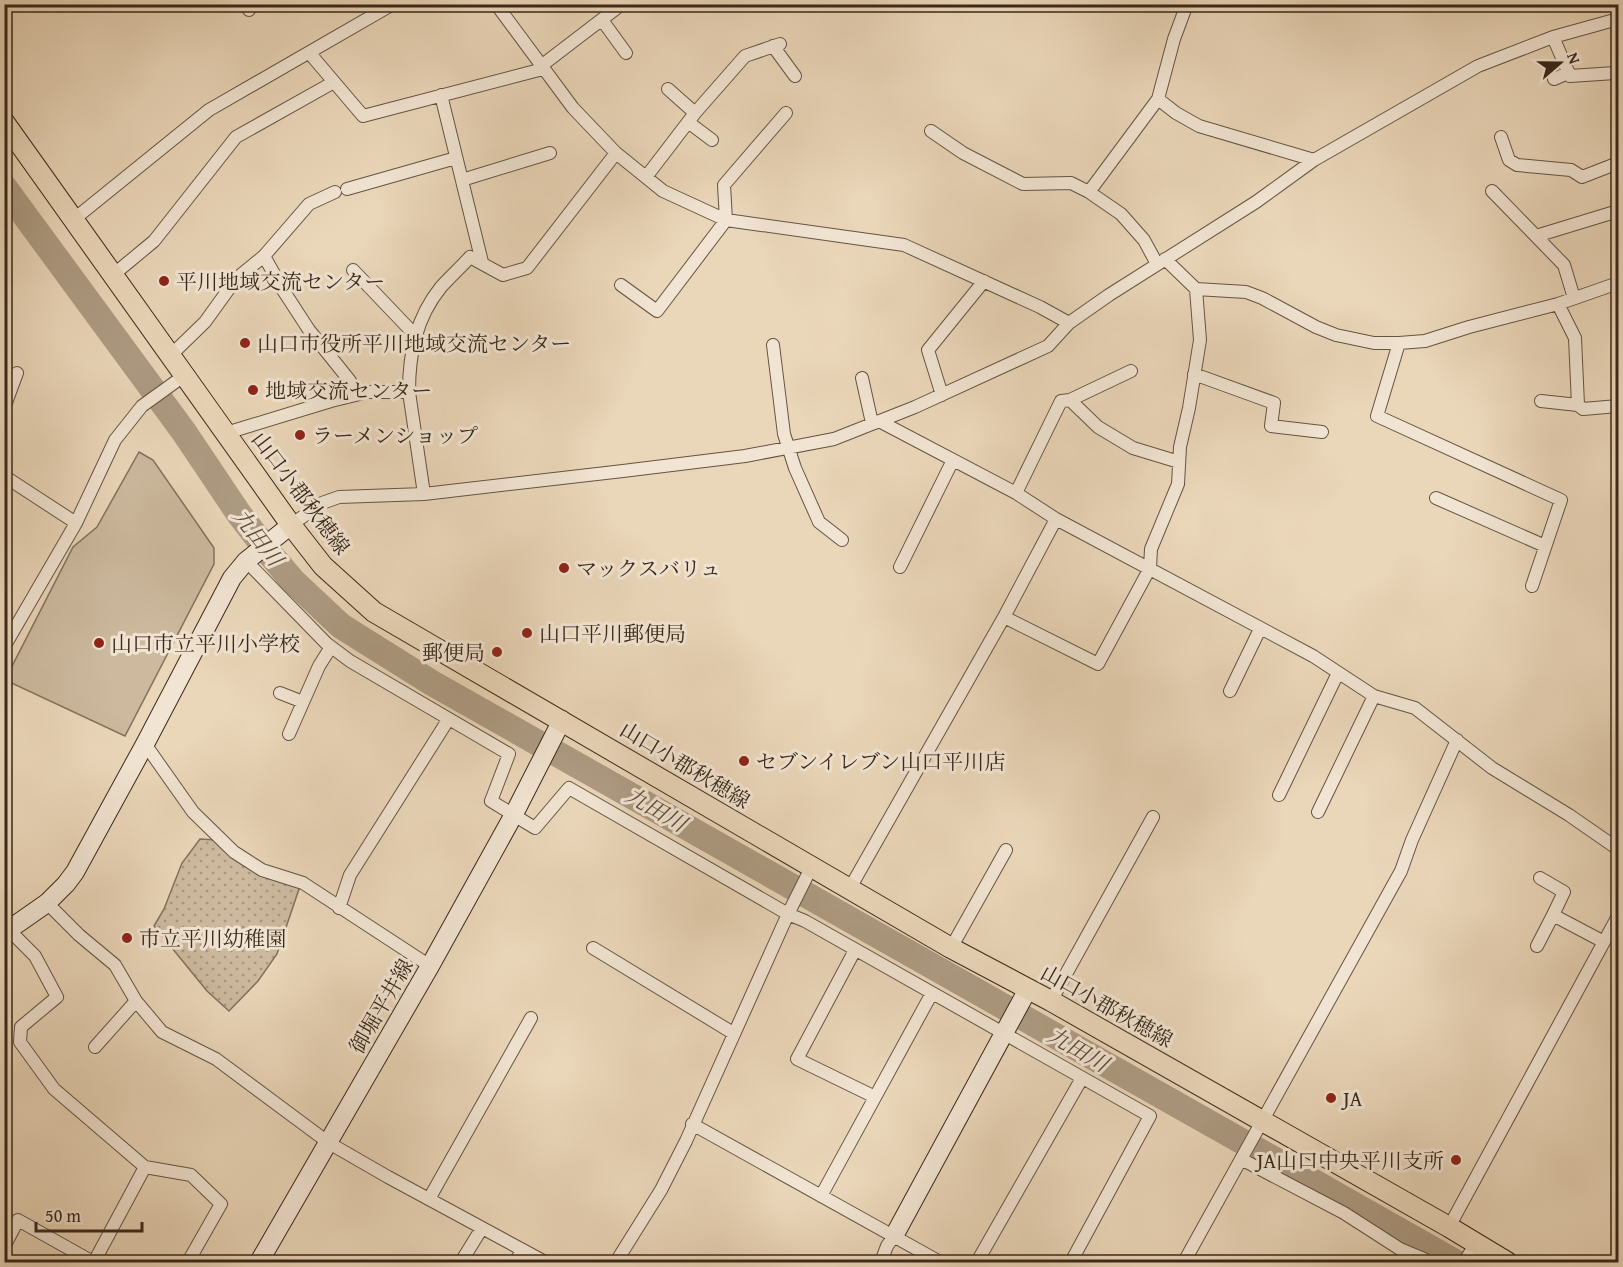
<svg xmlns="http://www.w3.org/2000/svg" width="1623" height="1267" viewBox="0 0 1623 1267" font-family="'Gentium Book Plus','Noto Serif JP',serif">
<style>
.park{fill:url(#park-dots);stroke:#82715c;stroke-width:1.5}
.pitch{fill:#ccb99e;stroke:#82715c;stroke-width:1.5}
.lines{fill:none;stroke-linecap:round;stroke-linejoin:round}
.stream{stroke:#7e6d59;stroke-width:4.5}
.river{stroke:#ad9b83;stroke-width:26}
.street-casing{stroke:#645442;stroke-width:14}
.secondary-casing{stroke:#38291a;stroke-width:20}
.primary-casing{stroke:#38291a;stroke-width:22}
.street{stroke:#f1e4d2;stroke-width:12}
.secondary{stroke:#f1e4d2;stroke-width:18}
.primary{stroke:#ead6b9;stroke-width:20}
.poi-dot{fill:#8f2418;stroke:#f1e4d2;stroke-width:2}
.labels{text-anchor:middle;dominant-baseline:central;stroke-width:6;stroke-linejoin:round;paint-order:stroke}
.poi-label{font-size:21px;fill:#38291a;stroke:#f1e4d2;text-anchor:start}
.street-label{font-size:21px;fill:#38291a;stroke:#f1e4d2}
.water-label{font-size:22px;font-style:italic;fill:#5b4b3a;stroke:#f1e4d2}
</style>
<defs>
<pattern id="park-dots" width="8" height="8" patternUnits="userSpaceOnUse" patternTransform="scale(1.5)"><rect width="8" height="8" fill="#ccb99e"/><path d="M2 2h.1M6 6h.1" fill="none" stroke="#a79680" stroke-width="1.8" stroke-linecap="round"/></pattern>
</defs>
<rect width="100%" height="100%" fill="#ead6b9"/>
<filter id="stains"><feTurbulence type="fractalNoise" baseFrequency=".00333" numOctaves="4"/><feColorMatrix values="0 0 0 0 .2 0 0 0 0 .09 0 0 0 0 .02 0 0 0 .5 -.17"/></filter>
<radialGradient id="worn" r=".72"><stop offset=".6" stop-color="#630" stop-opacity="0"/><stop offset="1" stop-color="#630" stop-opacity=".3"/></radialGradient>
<path class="park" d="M200,839L216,840L300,886L277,954L258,981L229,1011L207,991L154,926L164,909L182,863Z"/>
<path class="pitch" d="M139,452L153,460L214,548V564L125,736L5,680L73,547L97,527Z"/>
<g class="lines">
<path class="stream" d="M1415,1262L1422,1244"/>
<path class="river" d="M4,187L184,432L239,514L270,554L293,581L341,626L432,683L1455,1262"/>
<g class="street-casing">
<path id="street" d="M496,4L573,108L616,153L663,191L726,220L904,245L1040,307L1069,323
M1187,4L1174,39L1158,99L1176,113L1199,126L1314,160
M249,10V4
M602,20L626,53
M1553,37L1570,76L1615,73
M773,46L795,76
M312,56L363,116L543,69
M541,66L622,4
M1554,79L1568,73
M668,89L695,113
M441,95L482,262
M688,122L712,140
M931,131L963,153L1023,184L1071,183L1089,192L1121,214L1144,240L1157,264
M1501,137L1509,160L1517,165L1571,170L1582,177L1618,163
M646,177L695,113L745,56L780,44
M462,180L550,153
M347,189L456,158
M1492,191L1564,265L1574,298
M1089,192L1158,99
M73,220L209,110L393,4
M1536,236L1618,211
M264,256L283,290L309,330L350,381L348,396
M353,270L416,336
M113,275L154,241L236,137L334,82
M621,285L657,311L726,220L724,185L786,113
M1196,289L1246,292L1262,298L1316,327L1336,335L1374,343H1399L1425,341L1469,327L1558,304L1618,283
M1399,343L1377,416L1561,500L1532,586
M773,345L784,434L795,468L819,522L842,540
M171,355L205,322L236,279L264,256L309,204L335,192
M1194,374L1274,403L1271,426L1322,432
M862,378L872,423
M409,392L424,494
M942,395L928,350L984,281
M1070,400L1131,371
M1541,401L1578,405L1575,338L1558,304
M1578,405L1583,409L1618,406
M4,408L17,373
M879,421L1016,493L1056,519L1313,656L1374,696L1415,708L1492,768L1569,815L1618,849
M226,433L331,401L368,392H409C409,353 416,318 441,287C450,277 461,267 470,257L503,275L527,268L616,153
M4,476L76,523
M1016,493L1061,401L1070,400L1098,427L1133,448L1179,462
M1436,498L1545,546
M291,525L322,503L339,497L424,494L623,471L745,456L834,439L915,407L1048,346L1069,323L1109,295L1256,202L1314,160L1478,66L1553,37L1618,19
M246,561L326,643L350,661L509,754L491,801L535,828L569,788L788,914L805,921L1150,1116L1071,1262
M900,567L953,460
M1004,617L1056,519
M4,647L76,523L115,440L142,406L185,375
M1230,691L1260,629
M280,693L303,702
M289,734L319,666L331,647
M145,744L193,812L234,852L262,870L303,883L430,966
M1279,795L1338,673
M1318,812L1374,696
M1540,878L1564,892L1553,915L1604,942
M850,888L1004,617L1098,664L1150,568L1151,549L1178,484L1180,447L1189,408L1200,340L1196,289L1165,259
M47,903L79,935L115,965L136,1001L162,1032L216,1059L329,1143L388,1177L545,1262
M339,908L350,875L448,720
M8,929L35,956L57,997L21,1027L20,1042L54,1089L145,1167L191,1175L221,1204L188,1262
M1537,946L1553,915
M593,948L733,1033
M951,948L1006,850
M855,950L797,1059L875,1097
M1051,1001L1153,817
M95,1047L136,1001
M692,1124L940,1262
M1241,1159L1344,1213L1400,1249L1424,1259L1429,1262
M821,1196L932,993
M429,1199L531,1018
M1449,1227L1618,916
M4,1247L18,1220L93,1262
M94,1262L145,1167
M461,1262L482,1228
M515,1262L522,1251
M616,1262L661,1190L686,1141L788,914L812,866
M881,1262L887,1246L894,1236
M977,1262L1082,1078
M1184,1262L1401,871L1412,840L1457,740
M1464,1262L1476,1244"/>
</g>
<g class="secondary-casing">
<path id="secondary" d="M4,933L47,903L66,884L75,872L145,744L232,578L246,561L291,525
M894,1236L1028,989
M259,1262L430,966L513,816L562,720"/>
</g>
<g class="primary-casing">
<path id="primary" d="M4,122L291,525L323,566L374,612L951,948L1051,1001L1449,1227L1507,1262"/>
</g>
<use href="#street" class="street"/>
<use href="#secondary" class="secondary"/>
<use href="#primary" class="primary"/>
</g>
<g class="poi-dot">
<circle cx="164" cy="281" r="6"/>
<circle cx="245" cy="343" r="6"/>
<circle cx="253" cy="390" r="6"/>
<circle cx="300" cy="435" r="6"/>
<circle cx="564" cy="568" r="6"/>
<circle cx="527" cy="633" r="6"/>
<circle cx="99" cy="643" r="6"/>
<circle cx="497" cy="652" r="6"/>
<circle cx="744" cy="761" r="6"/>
<circle cx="127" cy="938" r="6"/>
<circle cx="1331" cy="1098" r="6"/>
<circle cx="1456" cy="1160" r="6"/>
</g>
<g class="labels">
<g class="poi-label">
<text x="176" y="281">平川地域交流センター</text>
<text x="257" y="343">山口市役所平川地域交流センター</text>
<text x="265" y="390">地域交流センター</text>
<text x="312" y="435">ラーメンショップ</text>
<text x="576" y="568">マックスバリュ</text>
<text x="539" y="633">山口平川郵便局</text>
<text x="111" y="643">山口市立平川小学校</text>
<text x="485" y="652" text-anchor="end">郵便局</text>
<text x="756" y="761">セブンイレブン山口平川店</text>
<text x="139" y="938">市立平川幼稚園</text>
<text x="1343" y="1098">JA</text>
<text x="1444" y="1160" text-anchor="end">JA山口中央平川支所</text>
</g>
<g class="street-label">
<text transform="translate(301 493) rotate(53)">山口小郡秋穂線</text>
<text transform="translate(685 765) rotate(31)">山口小郡秋穂線</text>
<text transform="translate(381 1006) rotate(-60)">御堀平井線</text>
<text transform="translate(1107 1006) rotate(29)">山口小郡秋穂線</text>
</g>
<g class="water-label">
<text transform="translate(258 537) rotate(52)">九田川</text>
<text transform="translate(656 809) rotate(30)">九田川</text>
<text transform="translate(1078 1049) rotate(30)">九田川</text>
</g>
</g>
<rect width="1623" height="1267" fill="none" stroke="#ead6b9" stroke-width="24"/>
<rect x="6" y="6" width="1611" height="1255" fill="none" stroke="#38291a" stroke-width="3"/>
<rect x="12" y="12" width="1599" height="1243" fill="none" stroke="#38291a" stroke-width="1.5"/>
<g transform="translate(1560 63) rotate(70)" stroke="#f1e4d2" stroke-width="4.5" paint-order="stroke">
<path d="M0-4.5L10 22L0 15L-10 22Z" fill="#38291a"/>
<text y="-9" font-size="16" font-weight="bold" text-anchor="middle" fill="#38291a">N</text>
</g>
<path d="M36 1222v9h106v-9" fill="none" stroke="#38291a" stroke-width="3"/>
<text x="45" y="1222" font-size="18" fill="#38291a" stroke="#f1e4d2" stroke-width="4.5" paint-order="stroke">50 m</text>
<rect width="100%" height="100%" filter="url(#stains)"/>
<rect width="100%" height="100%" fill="url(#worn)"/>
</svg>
